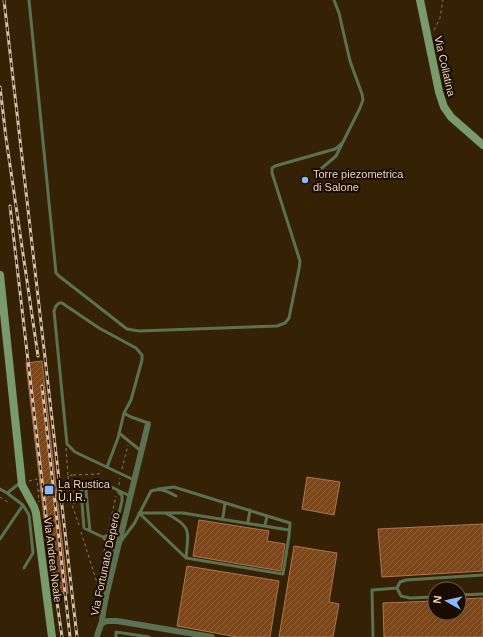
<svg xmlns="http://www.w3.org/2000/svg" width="483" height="637" viewBox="0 0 483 637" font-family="Arial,sans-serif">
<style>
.building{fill:url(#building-hatch);stroke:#ad7650}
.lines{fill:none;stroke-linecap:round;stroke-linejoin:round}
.path{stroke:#8e7a5d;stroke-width:1;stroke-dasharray:3 3;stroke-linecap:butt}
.lane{stroke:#5c7052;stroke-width:3}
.street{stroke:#5c7052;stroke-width:6}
.secondary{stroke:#799a69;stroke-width:8}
.rail-casing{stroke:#d7c2a6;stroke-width:3}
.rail{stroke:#1a0c00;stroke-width:1.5;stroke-dasharray:4.5;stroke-linecap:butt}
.path-bridge{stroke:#8e7a5d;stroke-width:1;stroke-dasharray:3 3;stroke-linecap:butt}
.poi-dot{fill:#88bafc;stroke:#1a0c00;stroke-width:1.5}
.labels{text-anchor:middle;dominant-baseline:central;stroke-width:4;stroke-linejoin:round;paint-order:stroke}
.street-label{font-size:11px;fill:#ebd6ba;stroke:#1a0c00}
.poi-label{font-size:11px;fill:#ebd6ba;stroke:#1a0c00;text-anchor:start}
</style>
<defs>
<pattern id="building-hatch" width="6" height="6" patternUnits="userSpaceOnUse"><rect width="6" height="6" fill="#7c461b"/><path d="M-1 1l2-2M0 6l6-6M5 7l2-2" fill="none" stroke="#8f603a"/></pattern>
</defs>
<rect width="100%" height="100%" fill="#352204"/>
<path class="building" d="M304,176H307L308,180L306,183L302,182L301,179Z
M42,361L68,593L53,595L26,363Z
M307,477L340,482L334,515L302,509Z
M199,520L269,531L267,541L285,544L281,571L193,556Z
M483,524V571L382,577L378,529Z
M294,546L337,553L329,602L339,604L333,637H279Z
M187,566L279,581L270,637H237L177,626Z
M483,598V637H384L383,603L435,601V613H459V599Z"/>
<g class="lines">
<path class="path" d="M434,30L440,18L443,0
M66,448L68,476L72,475L75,503H73
M122,469L128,445
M73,475L99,474L101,470
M68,476L71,502L79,525
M29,481L37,479L39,502
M119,485L120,478
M47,486L45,491L49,497
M0,497L9,503
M81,532L99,589L102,590
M108,532L116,496
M96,580L99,577L105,547"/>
<path class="lane" d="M29,0L56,273L59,276L127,329L139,331L277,326L285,323L289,318L299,269L300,261L272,173V168L275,166L335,149L339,146L343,142
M316,173L336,156L360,108L363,100L362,94L350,61L339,13L334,0
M124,413L131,417L148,423
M119,433L141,451
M107,467L118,438L124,413L131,400L142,360V355L136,348L99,328L62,303H59L56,306L54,311L67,444L75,452L134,480
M88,483L83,487L81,491L84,528L90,531
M0,489L7,493L23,505L29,515L33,553L24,568
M158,489L174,487L290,523L289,536L283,574L186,558L139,513H183L289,530
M7,493L20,483
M167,514C193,527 188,532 186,558
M223,517L225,503
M248,522L250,510
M265,525L267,516
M103,537L110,535L115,531L122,501V496L118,491
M0,539L23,505
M121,541L134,524L151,491C161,488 167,491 176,496
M116,552L103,537L90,531L86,491L88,483L96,481L101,482L130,496
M397,588L400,582L406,580L483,575
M397,588L401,596L410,598L435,597
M459,595L483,594
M116,637V632L149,637
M373,637L372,590L397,588"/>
<path class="street" d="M102,623L107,621H117L212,637
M97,637C98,631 101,626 102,621C103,611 105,602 107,592L148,424"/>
<path class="secondary" d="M420,0L439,92L444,107L451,117L483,145
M0,275L22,485L34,507L36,513L52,637"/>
<g class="rail-casing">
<path id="rail" d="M4,0L77,637
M0,87L6,138L38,356
M10,206L52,567L62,637
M42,386L70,637"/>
</g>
<use href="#rail" class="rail"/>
<path class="path-bridge" d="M38,491L70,488"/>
</g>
<g class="poi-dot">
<circle cx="305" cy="180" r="4"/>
<rect x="44" y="485" width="10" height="10" rx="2"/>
</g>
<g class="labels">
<g class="street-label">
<text transform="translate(445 66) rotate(77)">Via Collatina</text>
<text transform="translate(53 560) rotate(83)">Via Andrea Noale</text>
<text transform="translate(105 564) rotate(-78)">Via Fortunato Depero</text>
</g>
<g class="poi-label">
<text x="313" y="174">Torre piezometrica<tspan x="313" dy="13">di Salone</tspan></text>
<text x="58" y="484">La Rustica<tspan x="58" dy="13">U.I.R.</tspan></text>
</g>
</g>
<g transform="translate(447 601) rotate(278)"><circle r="19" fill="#1a0c00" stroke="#6e5d4a"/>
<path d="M0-3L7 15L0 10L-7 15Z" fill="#88bafc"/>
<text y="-6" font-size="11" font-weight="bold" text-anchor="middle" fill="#ebd6ba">N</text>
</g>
</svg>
